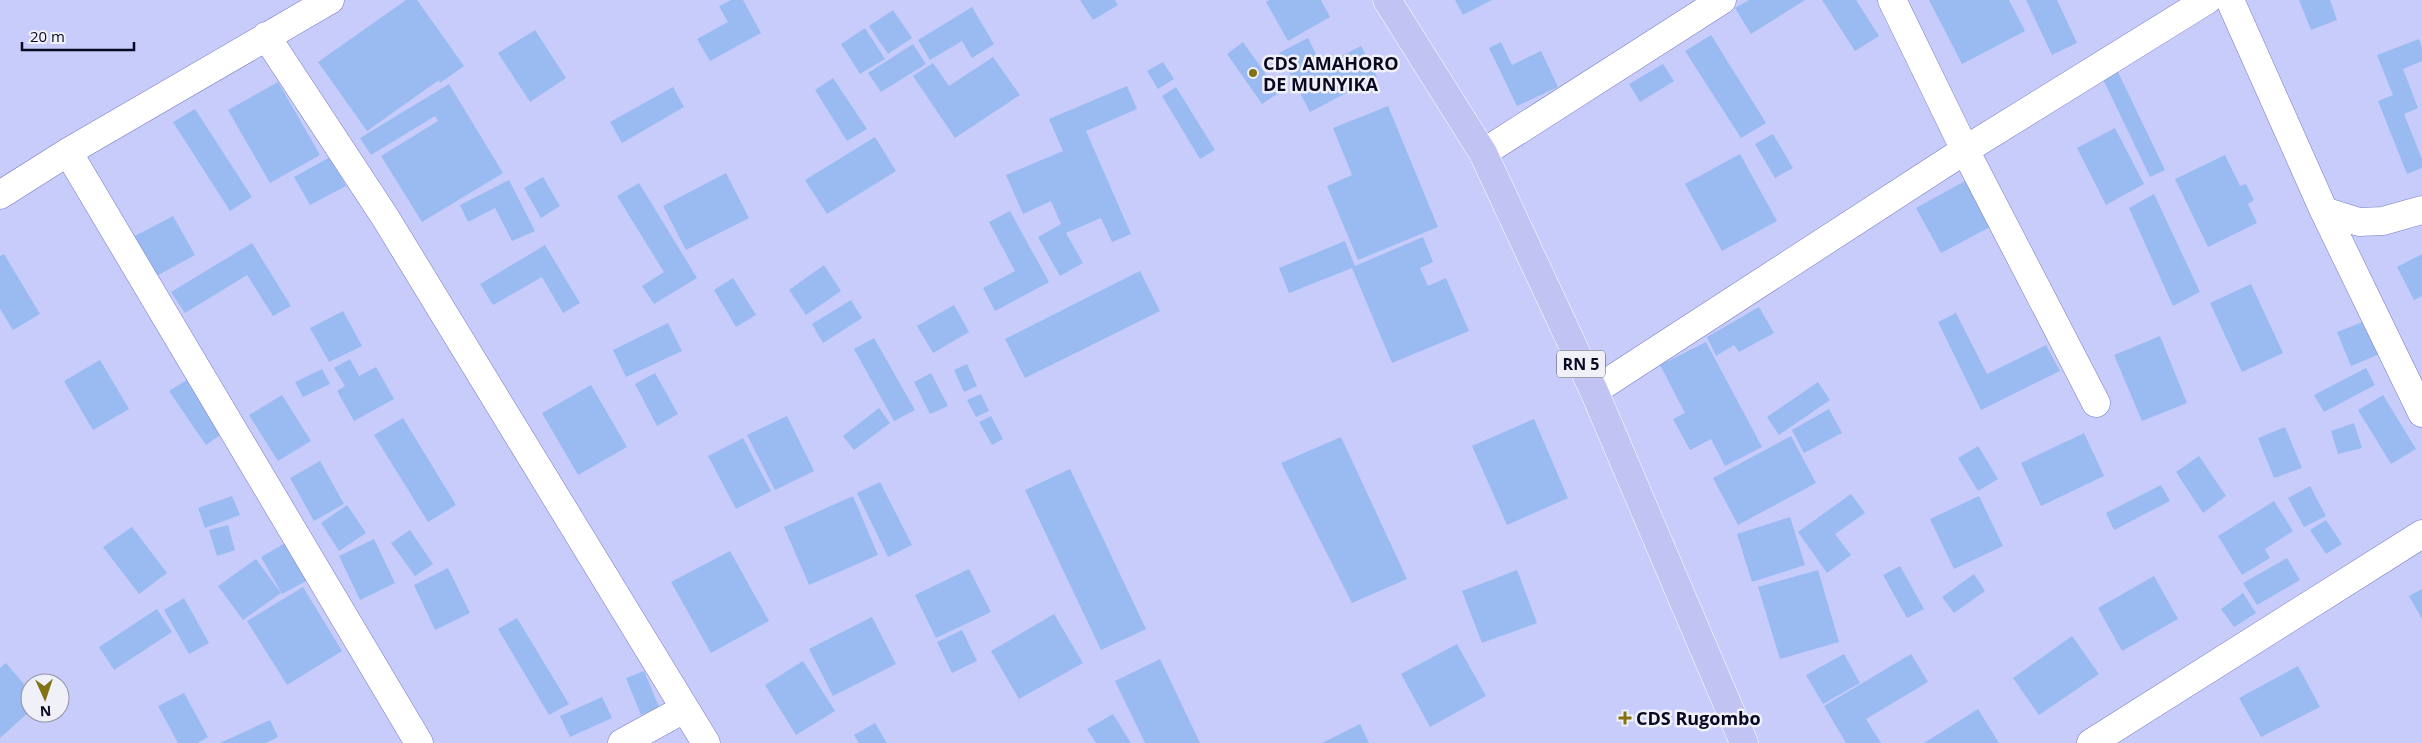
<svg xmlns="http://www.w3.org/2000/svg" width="2422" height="743" viewBox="0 0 2422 743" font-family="'Open Sans',sans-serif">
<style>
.building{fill:#9abbf2}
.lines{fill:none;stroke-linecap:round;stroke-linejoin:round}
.minor-casing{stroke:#767bc2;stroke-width:29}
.primary-casing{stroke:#fff;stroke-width:29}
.minor{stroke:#fff;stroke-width:28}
.primary{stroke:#c1c4f2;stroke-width:28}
.poi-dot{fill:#817314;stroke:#eff0f8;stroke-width:2}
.labels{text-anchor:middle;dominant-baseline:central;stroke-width:5;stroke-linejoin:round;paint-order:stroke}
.shield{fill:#eff0f8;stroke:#4e4e62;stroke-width:1}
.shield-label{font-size:16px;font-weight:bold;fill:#090822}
.poi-label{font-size:18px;font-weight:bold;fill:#090822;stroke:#eff0f8;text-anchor:start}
</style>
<rect width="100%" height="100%" fill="#c7ccfb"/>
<path class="building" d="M406,0H417L464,66L440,83L439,80L367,131L318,62Z
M731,0H743L761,33L710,61L697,39L728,22L719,6Z
M1080,0H1115L1118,5L1093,20Z
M1270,0H1321L1330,17L1288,41L1266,2Z
M1455,0H1492L1463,15Z
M1749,0H1805L1751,34L1735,8Z
M1822,0H1856L1879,36L1855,51Z
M1929,0H2009L2025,31L1962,64Z
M2026,0H2057L2077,43L2052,55Z
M2299,0H2330L2337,20L2311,30Z
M972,7L994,44L972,58L962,41L930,60L918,40Z
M893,10L912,38L888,54L869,26Z
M865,28L885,59L860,74L841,44Z
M535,30L566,78L530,102L498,53Z
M1711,35L1766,123L1741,138L1685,51Z
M1308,38L1322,66L1361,46L1377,77L1310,112L1279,53Z
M2419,39L2422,48V61L2403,69L2418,108L2404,114L2422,159V168L2407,174L2378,101L2393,95L2377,55Z
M1243,42L1279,93L1262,104L1227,54Z
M1501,42L1512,65L1541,51L1558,87L1517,106L1489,48Z
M913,44L926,64L881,92L868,73Z
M993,57L1020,95L955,138L913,76L933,63L949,86Z
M1163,62L1174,79L1158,89L1147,71Z
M1663,64L1674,81L1640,102L1629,84Z
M2116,68L2165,170L2150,177L2101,75Z
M833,78L867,129L847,141L815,90Z
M278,82L320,155L270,183L228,110Z
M449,84L503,173L422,222L381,156L438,121L435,116L371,155L360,138Z
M1127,86L1137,109L1086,131L1131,234L1112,242L1101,218L1066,233L1083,263L1060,276L1038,237L1061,224L1051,201L1023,214L1006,175L1063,151L1049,119Z
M673,87L684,107L622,143L610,122Z
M1176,87L1215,150L1200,159L1162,96Z
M1388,106L1438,227L1358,260L1327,186L1352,175L1333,128Z
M195,109L252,197L230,211L173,122Z
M2115,128L2144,184L2106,205L2077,148Z
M1773,134L1793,168L1775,178L1755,144Z
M875,137L896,171L827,214L805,180Z
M1740,154L1777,221L1722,251L1685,184Z
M2225,155L2240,186L2246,184L2254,200L2248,204L2257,223L2208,247L2175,179Z
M330,157L346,186L310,205L294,177Z
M726,173L749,218L686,250L663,206Z
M543,177L560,206L541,218L524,188Z
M509,180L535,231L512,241L495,208L468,222L460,205Z
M1965,181L1990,227L1941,253L1916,208Z
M639,183L697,278L654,304L642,286L664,272L617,196Z
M2154,194L2200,292L2173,306L2129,208Z
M1010,211L1049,282L995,311L983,288L1015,271L989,222Z
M173,216L195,255L153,278L131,238Z
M1423,237L1433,262L1420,268L1428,286L1446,278L1469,331L1392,363L1352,268L1289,293L1279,268L1345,241L1355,266Z
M252,243L291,306L273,316L247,275L185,313L171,292Z
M545,245L580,303L563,313L542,277L493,305L480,284Z
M4,254L40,314L13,330L0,309V256Z
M2422,254V296L2414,300L2397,267Z
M824,265L841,291L806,315L789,290Z
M1140,271L1160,311L1025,378L1005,339Z
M733,278L756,315L736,327L714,290Z
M2251,284L2283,353L2242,372L2210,303Z
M851,300L862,318L823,343L812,324Z
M954,305L969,332L933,353L917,326Z
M1759,307L1774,333L1739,352L1734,345L1716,356L1707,337Z
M343,311L362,346L329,362L310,328Z
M1956,313L1987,374L2046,345L2060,371L1981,410L1938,322Z
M2368,320L2382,353L2351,366L2337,332Z
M668,323L682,351L626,377L613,350Z
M2160,336L2187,403L2142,421L2114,355Z
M874,338L915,410L894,421L854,349Z
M1706,342L1762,447L1725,466L1711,439L1690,450L1673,419L1685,413L1660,365Z
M350,359L359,376L376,367L394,399L354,421L337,391L345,386L334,368Z
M100,360L129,409L93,430L64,381Z
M967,364L977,386L964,392L954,370Z
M2366,368L2375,385L2324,412L2314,395Z
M322,369L330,384L303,397L295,382Z
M655,373L678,414L657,426L635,384Z
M931,373L948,406L930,414L914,382Z
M190,378L226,431L206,445L169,391Z
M1818,382L1830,400L1779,435L1767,417Z
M591,385L627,447L578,475L542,413Z
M981,394L989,411L976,417L967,400Z
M282,395L311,441L278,461L249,415Z
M2383,395L2416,449L2391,464L2358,410Z
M879,408L890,423L854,450L843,436Z
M1829,409L1842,433L1804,453L1792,430Z
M787,416L814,471L775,490L747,435Z
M991,416L1003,439L992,445L979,422Z
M403,418L456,505L428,522L374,435Z
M1534,419L1568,498L1507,525L1472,446Z
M2354,423L2362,448L2338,454L2331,431Z
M2285,427L2302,468L2274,478L2258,438Z
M2084,433L2104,476L2041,506L2021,463Z
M1791,436L1816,483L1738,525L1713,478Z
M1341,437L1407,579L1352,603L1281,463Z
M743,438L771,491L736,509L708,456Z
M1978,446L1998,479L1978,491L1958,458Z
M2199,456L2226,496L2203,513L2176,472Z
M320,461L344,504L314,521L290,478Z
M1070,469L1146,629L1101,650L1025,490Z
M880,482L912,545L888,557L857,493Z
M2161,485L2170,501L2114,530L2106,513Z
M2310,486L2326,516L2304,527L2288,498Z
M1851,494L1865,513L1835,534L1851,555L1827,573L1798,532Z
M232,496L240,515L205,528L198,508Z
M853,496L878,555L809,585L784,527Z
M1979,496L2003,546L1954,569L1930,519Z
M2274,501L2293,531L2265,549L2270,558L2242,575L2218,536Z
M347,505L366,533L339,551L321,523Z
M1790,517L1805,565L1752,582L1737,534Z
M2326,520L2342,544L2326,554L2310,530Z
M228,525L235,550L217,556L209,530Z
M132,527L167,573L139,594L103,547Z
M410,530L433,564L415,576L391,543Z
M374,539L395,583L360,600L339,556Z
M287,542L308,580L282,594L261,557Z
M730,551L769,621L711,653L671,582Z
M2287,558L2300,580L2257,605L2243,583Z
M256,559L281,593L243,620L218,586Z
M1900,566L1924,609L1907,618L1883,575Z
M448,568L470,613L435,630L414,585Z
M969,569L991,612L936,638L915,595Z
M1517,570L1537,623L1482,643L1462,591Z
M1818,570L1839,642L1780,659L1758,587Z
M1974,574L1985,591L1954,613L1942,597Z
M2154,576L2178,619L2122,651L2098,608Z
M303,587L342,651L287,685L247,621Z
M2422,589V619L2409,596Z
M2243,593L2256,613L2234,627L2221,609Z
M184,598L209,643L189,654L164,610Z
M157,609L172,632L114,670L99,647Z
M1054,614L1083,663L1019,699L991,651Z
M872,617L896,664L833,696L809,649Z
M517,618L569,704L549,715L498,629Z
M962,630L977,661L952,673L937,642Z
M2072,636L2099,674L2039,715L2013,678Z
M1457,644L1486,696L1430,727L1401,674Z
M1844,654L1860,683L1823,704L1806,675Z
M1911,654L1928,682L1866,719L1881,743H1846L1824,706Z
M1160,659L1200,743H1145L1115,681Z
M803,661L835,711L796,735L765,685Z
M6,663L30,691V711L0,738V668Z
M2298,666L2320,707L2261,737L2239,698Z
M644,671L659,707L641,715L626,678Z
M184,693L208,737L198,743H178L158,706Z
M602,697L612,718L570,737L560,716Z
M1978,709L1999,743H1924Z
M1113,714L1131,743H1096L1087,729Z
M270,720L278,737L266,743H220Z
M875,723L887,743H859L854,735Z
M1360,724L1369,743H1322Z"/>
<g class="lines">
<g class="minor-casing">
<path id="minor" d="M1892,0L1965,150L2096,403
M2230,0L2324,211L2359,222L2383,221L2422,210
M266,36L385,217L706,743
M68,152L419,743
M1483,153L1722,0
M0,195L68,152L330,0
M2324,211L2422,413
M1594,391L1965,150L2207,0
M622,743L684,709
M2091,743L2422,534"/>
</g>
<g class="primary-casing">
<path id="primary" d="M1387,0L1483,153L1594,391L1744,743"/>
</g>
<use href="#minor" class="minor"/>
<use href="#primary" class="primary"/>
</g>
<g class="poi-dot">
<circle cx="1253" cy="73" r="5"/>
<path d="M1622.5 710.5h5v5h5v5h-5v5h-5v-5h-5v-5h5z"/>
</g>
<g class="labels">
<rect class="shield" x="1557" y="350.5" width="48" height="27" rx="4"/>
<g class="shield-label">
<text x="1581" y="364">RN 5</text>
</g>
<g class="poi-label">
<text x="1263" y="63">CDS AMAHORO<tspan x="1263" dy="21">DE MUNYIKA</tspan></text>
<text x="1636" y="718">CDS Rugombo</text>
</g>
</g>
<g transform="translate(45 698) rotate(177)"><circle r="24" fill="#eff0f8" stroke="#9393a2"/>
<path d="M0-4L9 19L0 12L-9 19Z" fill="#817314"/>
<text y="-8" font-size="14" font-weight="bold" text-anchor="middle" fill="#090822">N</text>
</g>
<path d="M22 42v8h112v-8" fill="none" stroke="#090822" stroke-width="2.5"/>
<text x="30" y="42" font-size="15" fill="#090822" stroke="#eff0f8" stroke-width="4" paint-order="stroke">20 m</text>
</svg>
